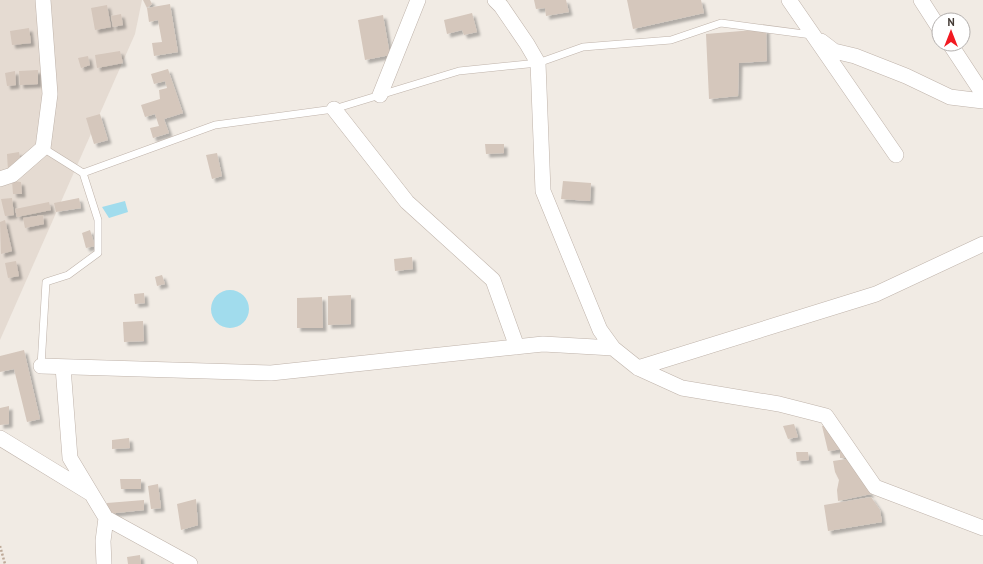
<svg xmlns="http://www.w3.org/2000/svg" width="983" height="564" viewBox="0 0 983 564" font-family="'PT Sans',sans-serif">
<style>
.residential{fill:#e5dbd2}
.water{fill:#a1dced}
.building{fill:#d5c7bc;filter:url(#shadow)}
.lines{fill:none;stroke-linecap:round;stroke-linejoin:round}
.service-casing{stroke:#bfb3aa;stroke-width:8}
.minor-casing{stroke:#bfb3aa;stroke-width:16}
.path{stroke:#bda998;stroke-width:2.5;stroke-dasharray:2 2;stroke-linecap:butt}
.service{stroke:#fff;stroke-width:7}
.minor{stroke:#fff;stroke-width:15}
</style>
<defs>
<filter id="shadow"><feDropShadow dx="3.5" dy="3.5" stdDeviation="1" flood-color="#0004"/></filter>
</defs>
<rect width="100%" height="100%" fill="#f1ebe4"/>
<path class="residential" d="M0,0H142L135,34L0,340Z"/>
<path class="water" d="M125,201L128,212L109,218L102,207Z
M211 309a19 19 0 1 1 38 0a19 19 0 1 1-38 0Z"/>
<path class="building" d="M143,0H150L152,4L147,8Z
M534,0H566L569,12L546,16L545,8L536,9Z
M627,0H701L704,13L633,29Z
M170,4L178,52L154,56L152,43L162,42L158,20L149,22L147,8Z
M107,5L111,27L95,30L91,8Z
M472,13L477,32L464,35L462,30L447,34L444,20Z
M121,14L123,25L113,27L111,16Z
M383,15L390,55L365,60L358,20Z
M29,28L31,43L12,45L10,31Z
M766,29L767,61L739,63L738,96L709,99L706,34Z
M120,51L123,63L97,68L95,55Z
M88,56L90,65L81,68L78,58Z
M168,69L183,113L164,119L169,133L153,138L150,128L159,126L155,114L145,117L141,105L160,99L159,90L167,88L165,81L154,84L151,74Z
M38,70V84L20,85L19,71Z
M15,71L16,85L7,86L5,73Z
M100,114L108,140L94,144L86,118Z
M485,144H504V153L486,154Z
M19,152L21,164L8,171L7,154Z
M217,153L222,176L212,179L206,155Z
M12,181L21,182L22,194H13Z
M563,181L591,183L590,201L561,199Z
M12,198L14,215L5,216L1,199Z
M79,198L81,208L56,212L54,203Z
M49,202L51,210L17,217L15,209Z
M43,215L44,224L25,228L23,218Z
M5,220L12,251L1,254L0,222Z
M90,230L95,246L86,248L82,233Z
M412,257L413,269L395,271L394,259Z
M16,261L19,276L8,278L5,263Z
M162,275L165,284L157,286L155,277Z
M144,293L145,303L135,304L134,294Z
M351,295V324L328,325V296Z
M322,297L323,328H297V298Z
M143,321L144,341L124,342L123,322Z
M24,350L40,419L27,422L14,369L0,372V356Z
M9,406V424L0,425V408Z
M794,424L798,437L788,439L783,426Z
M829,425L843,449L828,451L822,426Z
M129,438L130,448L112,449V440Z
M848,450L853,458L855,471L863,478L865,487L871,494L838,501L837,490L839,480L835,472L833,461L853,458H840V451Z
M796,452H808L809,460L797,461Z
M120,479H141V489H121Z
M158,484L161,508L151,509L148,486Z
M871,497L880,510L882,522L828,531L824,505Z
M196,499L198,525L181,530L177,504Z
M144,500V510L107,514V503Z
M140,555L141,564H128L127,557Z"/>
<g class="lines">
<g class="service-casing">
<path id="service" d="M43,148L83,173
M41,366L46,282L68,275L98,253V220L83,173L215,125L334,109L459,71L538,63L583,47L671,40L721,23L812,35"/>
</g>
<g class="minor-casing">
<path id="minor" d="M495,0L501,6L527,44L538,63L543,191L600,330L613,348L638,368L682,388L779,404L826,416L875,487L983,528
M789,0L896,155
M921,0L939,28
M821,41L834,51L855,56L906,76L950,97L983,101
M950,44L983,94
M380,95L418,0
M334,109L407,202L493,280L517,347
M0,179L12,175L43,148L50,94L43,0
M41,366L271,373L543,344L613,348
M63,367L70,458L106,518L190,564
M638,368L876,294L983,244
M0,438L90,493
M104,564L103,541L106,518"/>
</g>
<path class="path" d="M0,546L5,564"/>
<use href="#service" class="service"/>
<use href="#minor" class="minor"/>
</g>
<g transform="translate(951 32)"><circle r="19" fill="#ffffff" stroke="#b4b0ae"/>
<path d="M0-3L7 15L0 10L-7 15Z" fill="#f21921"/>
<text y="-6" font-size="11" font-weight="bold" text-anchor="middle" fill="#433a34">N</text>
</g>
</svg>
